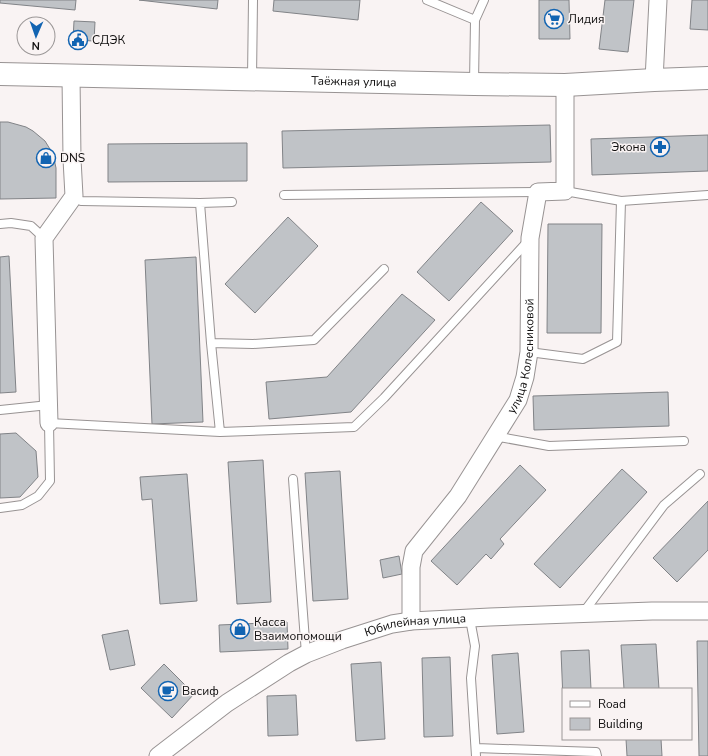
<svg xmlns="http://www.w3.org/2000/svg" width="708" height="756" viewBox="0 0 708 756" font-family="'Nunito Sans',sans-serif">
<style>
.building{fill:#c0c3c7;stroke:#818387}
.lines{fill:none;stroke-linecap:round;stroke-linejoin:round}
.lane-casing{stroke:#989393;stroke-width:10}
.street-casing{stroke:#989393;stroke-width:19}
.secondary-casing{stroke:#989393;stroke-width:24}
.lane{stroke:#fff;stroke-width:8}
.street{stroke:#fff;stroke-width:17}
.secondary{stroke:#fff;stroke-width:22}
.labels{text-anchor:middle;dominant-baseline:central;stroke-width:3;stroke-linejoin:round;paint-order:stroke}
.poi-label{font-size:12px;fill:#0e0d0d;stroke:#f9f3f3;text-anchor:start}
.street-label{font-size:12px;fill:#0e0d0d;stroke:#f9f3f3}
</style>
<rect width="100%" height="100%" fill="#f9f3f3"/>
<path class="building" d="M0,0H76L75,10L0,3Z
M139,0H218L217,9Z
M274,0H360L358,20L273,11Z
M539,0H569L570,39H539Z
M605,0H634L628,52L599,49Z
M692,0H708V30L690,29Z
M74,21L95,22L94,41L73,40Z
M0,122H8L26,127L33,131L45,141L53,154L56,168V198L0,199Z
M550,125L551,162L283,168L282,131Z
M708,135V171L592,175L591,139Z
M247,143V181L108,182V144Z
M481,202L513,231L449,301L417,272Z
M288,217L318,246L255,313L225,284Z
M548,224H602L601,333H547Z
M9,256L16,392L0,393V257Z
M196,257L203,422L152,424L145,260Z
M402,294L435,320L351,412L269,419L266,382L327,377Z
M668,392L669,426L534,430L533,396Z
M16,433L36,451L38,477L20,497L0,498V434Z
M263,460L271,602L237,604L228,462Z
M520,465L546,490L500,539L504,544L491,559L486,554L457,585L431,561Z
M622,469L647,492L560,588L534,564Z
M340,471L348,599L313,601L305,473Z
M187,474L197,601L160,604L152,499L142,500L140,477Z
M708,501V550L677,582L653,558Z
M399,556L402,574L383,578L380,560Z
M287,622L288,649L220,652L219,625Z
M128,630L135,665L110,670L102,635Z
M697,641H708V756H699Z
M656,644L659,689H624L621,645Z
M589,650L591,689H563V700L561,651Z
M518,653L524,732L497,734L492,655Z
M450,657L453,736L424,737L422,658Z
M381,662L385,739L356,741L351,664Z
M164,664L194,694L172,718L141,688Z
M296,695L298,735L268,736L267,696Z
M626,739H661L662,756H627Z"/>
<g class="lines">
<g class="lane-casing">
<path id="lane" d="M427,0L475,20
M252,78L253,0
M474,83L475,20L484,0
M565,191L621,201L708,195
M284,195L538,192
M74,196L81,201L200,203L232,202
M200,203L211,343L220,432
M0,224L11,223L31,226L44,238
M211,343L253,344L314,340L384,269
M529,352L583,359L617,342L621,201
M0,410L49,405
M494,436L549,446L684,441
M293,479L306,654
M0,508L22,505L38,496L50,481L49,423L220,432L354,427L384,398L529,240
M583,613L664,505L700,474
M470,619L475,646L471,678L476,756
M476,748L596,752L597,756"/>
</g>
<g class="street-casing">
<g id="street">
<path d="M654,80L658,0"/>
<path d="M49,423L44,238L74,196L72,159L71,76"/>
<path id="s1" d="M411,621V567L414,551L458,496L518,400L525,377L529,352L530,238L538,192L565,191V85"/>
<path id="s2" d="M158,756L227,703L289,663L306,654L342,640L392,624L411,621L490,617L652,611H708"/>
</g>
</g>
<g class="secondary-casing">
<g id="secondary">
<path id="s3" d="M0,74L474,84L565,85L654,80L708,78"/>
</g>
</g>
<use href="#lane" class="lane"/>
<use href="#street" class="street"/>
<use href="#secondary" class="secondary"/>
</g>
<defs>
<g id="supermarket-ring" transform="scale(1)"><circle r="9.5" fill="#f9f3f3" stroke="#1264b2" stroke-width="1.5"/><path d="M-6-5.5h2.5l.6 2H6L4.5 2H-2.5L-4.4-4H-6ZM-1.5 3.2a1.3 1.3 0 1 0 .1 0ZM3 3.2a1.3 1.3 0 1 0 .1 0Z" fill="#1264b2"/></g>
<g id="civic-ring" transform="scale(1)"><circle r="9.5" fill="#f9f3f3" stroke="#1264b2" stroke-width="1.5"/><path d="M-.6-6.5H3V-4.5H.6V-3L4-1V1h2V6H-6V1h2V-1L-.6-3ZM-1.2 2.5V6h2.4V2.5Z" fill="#1264b2"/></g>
<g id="pharmacy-ring" transform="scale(1)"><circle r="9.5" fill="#f9f3f3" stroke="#1264b2" stroke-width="1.5"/><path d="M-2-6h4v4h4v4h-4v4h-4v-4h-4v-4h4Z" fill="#1264b2"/></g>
<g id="shop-ring" transform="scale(1)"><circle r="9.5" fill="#f9f3f3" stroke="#1264b2" stroke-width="1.5"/><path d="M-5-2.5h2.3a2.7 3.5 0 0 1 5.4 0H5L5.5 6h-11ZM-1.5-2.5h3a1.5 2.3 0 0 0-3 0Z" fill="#1264b2"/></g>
<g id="cafe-ring" transform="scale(1)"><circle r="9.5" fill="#f9f3f3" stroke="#1264b2" stroke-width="1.5"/><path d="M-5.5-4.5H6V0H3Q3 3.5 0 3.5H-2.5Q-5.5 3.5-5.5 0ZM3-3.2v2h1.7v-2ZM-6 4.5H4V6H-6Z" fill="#1264b2"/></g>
</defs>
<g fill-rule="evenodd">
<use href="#supermarket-ring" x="554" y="19"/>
<use href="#civic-ring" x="78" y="40"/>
<use href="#pharmacy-ring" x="660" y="147"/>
<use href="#shop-ring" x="46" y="158"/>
<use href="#shop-ring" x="240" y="629"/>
<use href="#cafe-ring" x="168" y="691"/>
</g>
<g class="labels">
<g class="poi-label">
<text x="568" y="19">Лидия</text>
<text x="92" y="40">СДЭК</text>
<text x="646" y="147" text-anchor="end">Экона</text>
<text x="60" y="158">DNS</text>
<text x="254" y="622">Касса<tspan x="254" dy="14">Взаимопомощи</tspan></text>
<text x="182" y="691">Васиф</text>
</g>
<g class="street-label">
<text stroke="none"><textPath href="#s3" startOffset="354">Таёжная улица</textPath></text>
<text stroke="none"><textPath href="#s1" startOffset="298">улица Колесниковой</textPath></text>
<text stroke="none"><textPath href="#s2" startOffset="294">Юбилейная улица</textPath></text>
</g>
</g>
<rect x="562" y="688" width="130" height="52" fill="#f9f3f3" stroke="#9b9797"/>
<rect x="570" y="701" width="20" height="6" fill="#ffffff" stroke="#9b9797"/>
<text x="598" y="708" font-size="12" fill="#0e0d0d">Road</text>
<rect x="570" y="718" width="20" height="12" fill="#c0c3c7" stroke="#9b9797"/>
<text x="598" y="728" font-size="12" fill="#0e0d0d">Building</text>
<g transform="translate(36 36) rotate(182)"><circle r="19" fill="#f9f3f3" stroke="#9b9797"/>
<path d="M0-3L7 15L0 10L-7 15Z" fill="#1264b2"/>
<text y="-6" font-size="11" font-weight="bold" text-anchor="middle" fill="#0e0d0d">N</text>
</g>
</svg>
